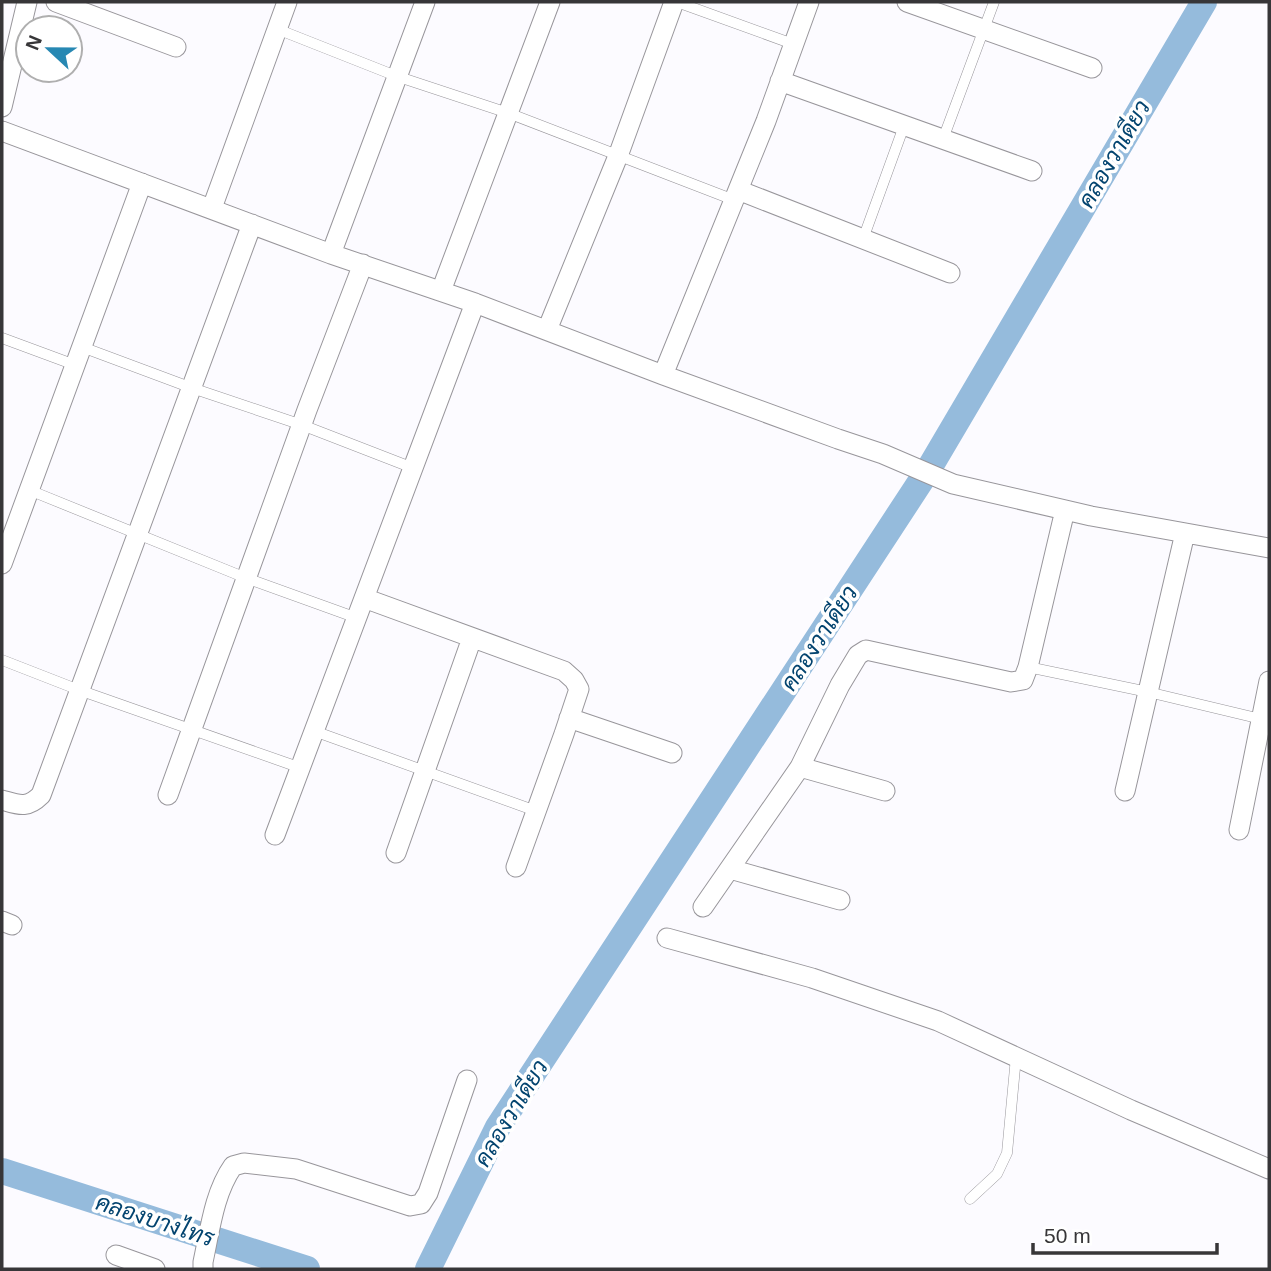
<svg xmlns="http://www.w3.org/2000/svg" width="1271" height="1271" viewBox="0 0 1271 1271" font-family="Arial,Sarabun,sans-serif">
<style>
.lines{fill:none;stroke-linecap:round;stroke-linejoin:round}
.canal{stroke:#95bbdc;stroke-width:26}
.service-casing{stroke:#98969b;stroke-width:11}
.minor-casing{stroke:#98969b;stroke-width:21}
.service{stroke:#fff;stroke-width:10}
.minor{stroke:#fff;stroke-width:19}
.labels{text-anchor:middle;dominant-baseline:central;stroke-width:7;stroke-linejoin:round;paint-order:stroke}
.water-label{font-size:23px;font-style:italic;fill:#03446f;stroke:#fff}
</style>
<rect width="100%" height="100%" fill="#fcfbff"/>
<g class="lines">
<path class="canal" d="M2,1171L307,1269
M428,1269L498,1127L930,467L1204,2"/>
<g class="service-casing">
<path id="service" d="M677,2L793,44
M277,29L396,76L508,113L734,200
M943,139L994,2
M863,239L904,126
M2,338L75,365
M82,347L192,388L302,425L413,468
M29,490L246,578L357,618
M2,660L79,690L301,768
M1028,667L1148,692L1261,719
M314,731L536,811
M970,1199L997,1174L1007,1153L1016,1057"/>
</g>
<g class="minor-casing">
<path id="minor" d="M56,2L176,47
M907,2L1092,68
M780,81L1032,171
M2,107L27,2
M2,131L331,254L475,303L663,375L838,439L883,454L953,484L1091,516L1269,548
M738,190L950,273
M212,208L287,2
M331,254L425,2
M441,291L550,2
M547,330L618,156L674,2
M663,375L766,121L809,2
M2,564L142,183
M364,598L564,671L574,680L579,689L564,734L516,867
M569,718L672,753
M800,767L885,791
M1125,791L1185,533
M168,795L307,410L363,264
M2,800C19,805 27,809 41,795L252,224
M1239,830L1269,681
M275,835L475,303
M396,853L472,638
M730,869L840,900
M703,907L800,767L840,685L858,655L866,650L1011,682L1023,680L1028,667L1065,510
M2,921L12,925
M667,938L812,978L938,1021L1131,1110L1269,1169
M116,1255L155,1269
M203,1269V1262C210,1230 214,1193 233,1166L244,1163L296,1169L410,1206L421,1204L428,1193L467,1080"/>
</g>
<use href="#service" class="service"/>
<use href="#minor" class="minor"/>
</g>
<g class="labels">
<g class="water-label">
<text transform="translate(1114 154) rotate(-60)">คลองวาเดียว</text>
<text transform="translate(819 638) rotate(-57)">คลองวาเดียว</text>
<text transform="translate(511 1113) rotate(-59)">คลองวาเดียว</text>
<text transform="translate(155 1220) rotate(18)">คลองบางไทร</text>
</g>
</g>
<rect width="1271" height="1271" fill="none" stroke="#373638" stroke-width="7"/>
<g transform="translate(49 49) rotate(292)"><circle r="33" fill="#ffffff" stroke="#afafaf" stroke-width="2"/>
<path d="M0-5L12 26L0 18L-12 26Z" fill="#2788b3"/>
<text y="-10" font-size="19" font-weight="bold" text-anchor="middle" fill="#373638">N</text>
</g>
<path d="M1033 1243v10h184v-10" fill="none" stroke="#373638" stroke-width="3.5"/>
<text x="1044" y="1243" font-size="21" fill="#373638" stroke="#ffffff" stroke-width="5" paint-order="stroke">50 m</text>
</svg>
